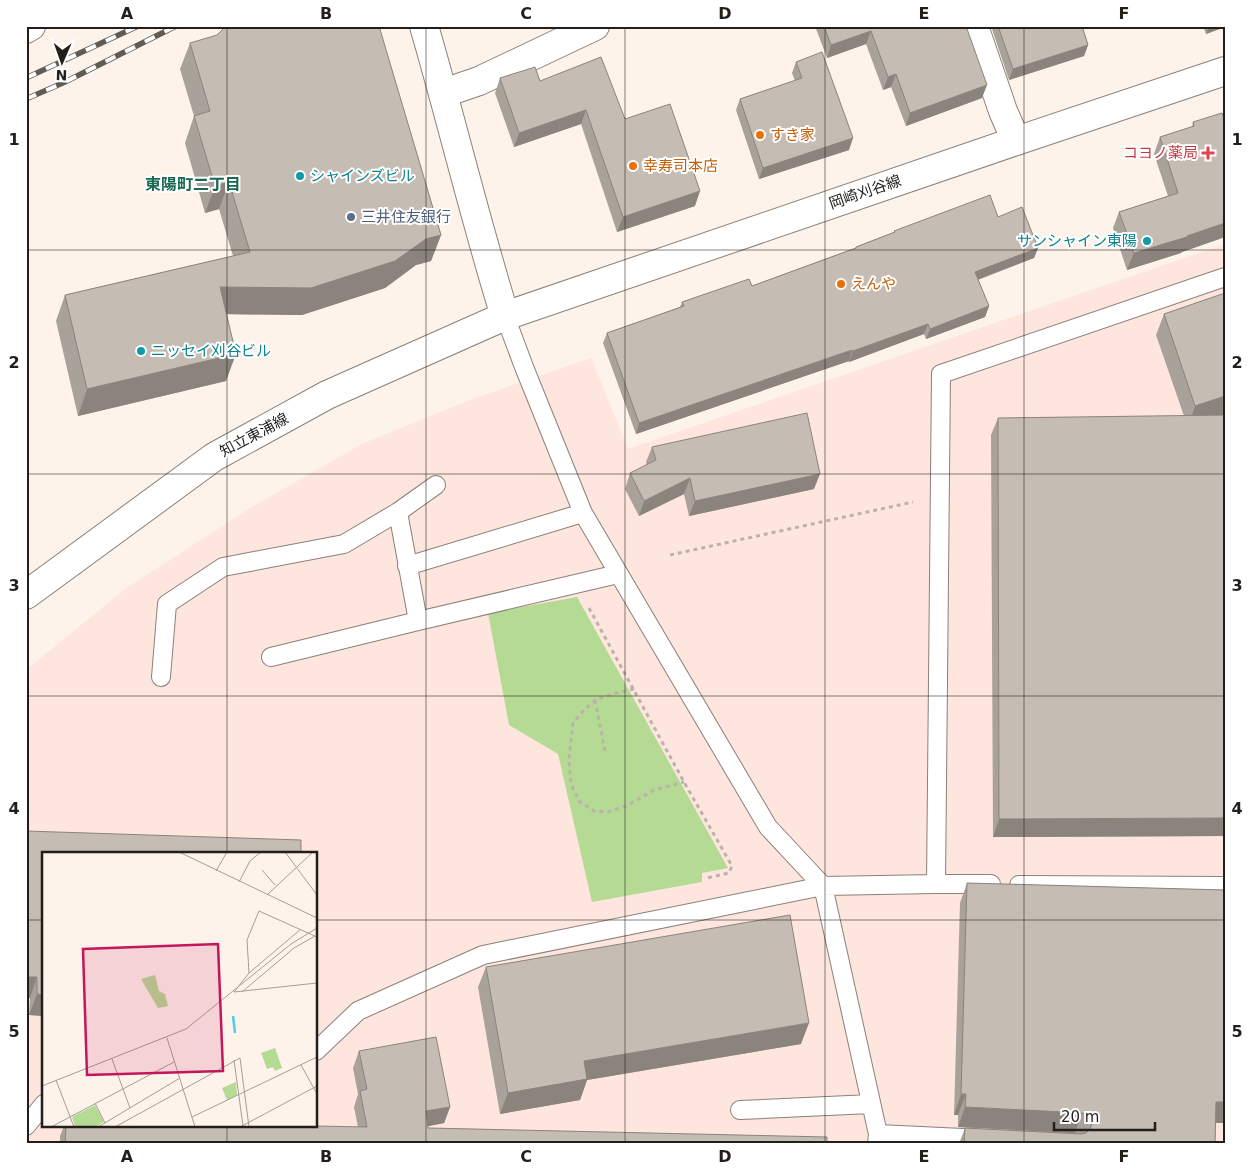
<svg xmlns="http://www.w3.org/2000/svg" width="1251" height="1170" viewBox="0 0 1251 1170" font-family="'DejaVu Sans','Noto Sans JP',sans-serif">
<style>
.industrial{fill:#fee5dd;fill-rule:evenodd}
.green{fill:#b5da93}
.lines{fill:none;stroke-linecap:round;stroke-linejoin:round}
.service-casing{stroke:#8a8179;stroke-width:20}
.minor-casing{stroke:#8a8179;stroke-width:30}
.tertiary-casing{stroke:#8a8179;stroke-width:30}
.primary-casing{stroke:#8a8179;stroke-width:30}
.path{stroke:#bbb3ab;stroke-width:3;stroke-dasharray:4 4;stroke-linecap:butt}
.service{stroke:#fff;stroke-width:18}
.minor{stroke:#fff;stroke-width:28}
.tertiary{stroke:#fff;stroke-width:28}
.primary{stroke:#fff;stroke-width:28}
.rail-casing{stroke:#605b56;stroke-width:5.5}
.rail{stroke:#fff;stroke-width:4;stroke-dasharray:11;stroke-linecap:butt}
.wall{fill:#a9a29a}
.shaded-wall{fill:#8a847d}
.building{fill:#c5bcb3;stroke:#8a847d}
.grid{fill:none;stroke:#221f1b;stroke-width:1;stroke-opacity:0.55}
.food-dot{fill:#e8710a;stroke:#fff;stroke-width:2}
.health-dot{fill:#e0444e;stroke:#fff;stroke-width:2}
.culture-dot{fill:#0f9aa8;stroke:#fff;stroke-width:2}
.service-dot{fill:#5c6f8a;stroke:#fff;stroke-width:2}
.labels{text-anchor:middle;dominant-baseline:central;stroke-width:4;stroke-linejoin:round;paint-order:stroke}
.food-label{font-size:15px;fill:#c56008;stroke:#fff;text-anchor:start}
.health-label{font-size:15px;fill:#be3a42;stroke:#fff;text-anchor:end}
.culture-label{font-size:15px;fill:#0d838f;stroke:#fff;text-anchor:start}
.street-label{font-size:15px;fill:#221f1b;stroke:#fff}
.service-label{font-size:15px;fill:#4e5e75;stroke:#fff;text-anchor:start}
.neighbourhood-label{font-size:16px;font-weight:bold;fill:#196651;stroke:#fff}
.inset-river{fill:none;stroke:#4acee9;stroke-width:2.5}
.inset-road{fill:none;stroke:#a59e97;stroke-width:1}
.view{fill:#c2185b;fill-opacity:0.15;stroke:#c2185b;stroke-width:2.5}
.inset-edge{fill:none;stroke:#221f1b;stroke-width:2.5}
.neatline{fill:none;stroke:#221f1b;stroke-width:2}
.grid-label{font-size:16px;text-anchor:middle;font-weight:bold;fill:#221f1b}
</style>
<rect width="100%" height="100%" fill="#fdf3ea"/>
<path class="industrial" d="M1225,244V1144H26V670L125,589L250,508L362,444L470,400L591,358L628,449ZM44,854H316V1126H44Z"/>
<path class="green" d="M577,597L728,868L702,873V882L592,902L558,754L509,725L488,613Z"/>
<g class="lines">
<g class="service-casing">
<path id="service" d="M505,316L524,367L583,513L768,827L823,886L878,1134L877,1144
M398,512L418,621
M407,566L583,513
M271,657L418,621L618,574
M161,677L167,604L223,567L344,544L398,512L436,485
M936,884L941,374L1225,277
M1019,885L1225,886
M316,1051L358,1011L483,955L823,886L936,884H991
M740,1110L871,1104
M26,1126L44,1104
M878,1134L984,1139"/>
</g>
<g class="minor-casing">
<path id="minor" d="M974,26L1003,111L1016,141
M26,29L31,26
M444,93L479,81L595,26"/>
</g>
<g class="tertiary-casing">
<path id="tertiary" d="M424,26C452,122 475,220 505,316"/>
</g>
<g class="primary-casing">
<path id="primary" d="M26,595L214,457L327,395L505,316L1016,141L1225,71"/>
</g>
<path class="path" d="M670,555L913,502
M589,608L684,782L732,866L729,873L707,878
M634,689L616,693L595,700L582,712L573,723L569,759L571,784L579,801L594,811L608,812L626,806L654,790L684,782
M595,700L605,751"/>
<use href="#service" class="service"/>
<use href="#minor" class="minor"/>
<use href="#tertiary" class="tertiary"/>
<use href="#primary" class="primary"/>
<g class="rail-casing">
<path id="rail" d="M26,78L138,26
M26,99L65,82L176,26"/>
</g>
<use href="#rail" class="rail"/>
</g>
<path class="wall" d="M815,26H966L982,98L906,126L891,87L883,90L866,44L827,58Z
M991,26H1082L1088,45L1084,56L1009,80Z
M1203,26H1225V27L1206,34Z
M190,43L441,235L431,261L416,265L385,288L302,315L226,314V381L78,416L56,321L65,295L233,256L219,209L205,213L185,143L194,116L180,69Z
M796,62L849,150L759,179L736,110L740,99L795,81L792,73Z
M500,78L540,81L625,119L695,206L617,232L581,124L514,147L495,93Z
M1225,121V237L1182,252L1181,253L1127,270L1113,228L1119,212L1168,196L1154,154L1160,137L1192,127L1193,122Z
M998,217L1038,248L1034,258L978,280L989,306L985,317L926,339L924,334L849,362V361L636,434L603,343L607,333L680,307L682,302L752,286L855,248L856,247L894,232V231Z
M1164,314L1221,415H1225V836L993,837L991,435L998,418L1184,416L1156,335Z
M652,447L814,489L689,516L684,494L639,516L625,489L630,473L647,465L646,462Z
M26,831L44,854V1016L29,1015L30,998H26Z
M967,883L1225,890V1123H1216L1215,1144H959L965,1128L1075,1133L958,1127V1115H954L960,903Z
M486,967L801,1044L587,1080L580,1100L500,1114L478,987Z
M359,1051L450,1107L444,1123L427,1126L428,1128L827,1144H60V1136L64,1126L358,1127L354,1107L358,1094L353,1068Z"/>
<path class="shaded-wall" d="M1209,26H1225V27L1206,34Z
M871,31L866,44L827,58L831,45Z
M1088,45L1084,56L1009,80L1013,69Z
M896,74L891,87L883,90L888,77Z
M987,85L982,98L906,126L910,113Z
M586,110L581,124L514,147L519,133Z
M853,138L849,150L759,179L763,168Z
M229,182L219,209L205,213L215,186Z
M700,191L695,206L617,232L623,217Z
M1225,223V237L1182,252L1181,253L1127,270L1134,253Z
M441,235L431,261L416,265L385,288L302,315L210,314L220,287Z
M1038,248L1034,258L971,282L975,272Z
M989,306L985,317L926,339L930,329Z
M928,324L924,334L849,362L853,351Z
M852,350L849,361L636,434L639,423Z
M236,354L226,381L78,416L87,389Z
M1225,396V414L1188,427L1195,406Z
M820,474L814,489L689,516L695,501Z
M690,478L684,494L639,516L644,501Z
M1225,818V836L993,837L999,819Z
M26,977H37L30,998H26Z
M37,994L44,995V1016L29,1015Z
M809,1023L801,1044L587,1080L580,1100L500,1114L508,1093L584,1061Z
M961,1094H966L958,1115H954Z
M1216,1102H1225V1123H1209Z
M450,1107L444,1123L420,1128L426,1111Z
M965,1107L1082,1113L1075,1133L958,1127Z"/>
<path class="building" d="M226,26H379L441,235L426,239L395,261L311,288L220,287L236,354L87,389L65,295L250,252L229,182L215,186L194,116L210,111L190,43L217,35Z
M824,26H966L987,85L910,113L896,74L888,77L871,31L831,45Z
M998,26H1082L1088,45L1013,69Z
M822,52L853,138L763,168L740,99L802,78L796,62Z
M601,57L625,119L670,104L700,191L623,217L586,110L519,133L500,78L535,67L540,81Z
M1222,113L1225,121V223L1187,236V237L1134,253L1119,212L1178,193L1160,137L1194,126L1193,122Z
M990,195L998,217L1022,207L1038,248L975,272L989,306L930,329L928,324L853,351L852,350L639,423L607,333L684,306L682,302L749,279L752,286L856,248V247L895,232L894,231Z
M1225,293V396L1195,406L1164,314Z
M807,413L820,474L695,501L690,478L644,501L630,473L656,460L652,447Z
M1225,415V818L999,819L998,418Z
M26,831L301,840V854H44V995L37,994V977H26Z
M967,883L1225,890V1102H1216L1215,1144H964L965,1128L1081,1134L1086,1133L1090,1129L1092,1123L1091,1118L1088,1115L1082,1113L965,1107L966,1094H961Z
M790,915L809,1023L584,1061L587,1079L508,1093L486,967Z
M436,1037L450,1107L426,1111L428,1128L827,1137V1144H65L66,1126H316L367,1127L360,1091L367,1089L359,1051Z"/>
<path class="grid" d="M227,26V854M426,26V1144M625,26V1144M825,26V1144M1024,26V1144M26,250H1225M26,474H1225M26,696H1225M26,920H44M316,920H1225M227,1126V1144"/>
<g class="food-dot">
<circle cx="760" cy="135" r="5"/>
<circle cx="633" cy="166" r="5"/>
<circle cx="841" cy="284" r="5"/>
</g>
<path class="health-dot" d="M1205.5 145.5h5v5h5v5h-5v5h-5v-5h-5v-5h5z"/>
<g class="culture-dot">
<circle cx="300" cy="176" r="5"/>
<circle cx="1147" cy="241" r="5"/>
<circle cx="141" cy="351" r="5"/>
</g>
<circle class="service-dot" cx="351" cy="217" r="5"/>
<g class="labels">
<g class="food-label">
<text x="770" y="135">すき家</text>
<text x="643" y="166">幸寿司本店</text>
<text x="851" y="284">えんや</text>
</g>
<g class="health-label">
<text x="1198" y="153">コヨノ薬局</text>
</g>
<g class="culture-label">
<text x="310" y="176">シャインズビル</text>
<text x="1137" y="241" text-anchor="end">サンシャイン東陽</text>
<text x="151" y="351">ニッセイ刈谷ビル</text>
</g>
<g class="street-label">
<text transform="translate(865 192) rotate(-19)">岡崎刈谷線</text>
<text transform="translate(254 435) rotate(-28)">知立東浦線</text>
</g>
<g class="service-label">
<text x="361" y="217">三井住友銀行</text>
</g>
<g class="neighbourhood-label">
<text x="193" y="184">東陽町二丁目</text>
</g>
</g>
<g transform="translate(42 852)">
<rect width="275" height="275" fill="#fdf3ea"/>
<path d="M113,123L117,139L123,142L126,154L116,156L99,127ZM233,196L240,216L233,219L231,215L225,217L219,201ZM194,230L195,243L185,248L180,236ZM53,253L62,270L53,275H33L30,265Z" fill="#b5da93"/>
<path class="inset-river" d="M191,164L193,181"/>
<path class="inset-road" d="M137,0L275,66M243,0L275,43M220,18L233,33M174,19L185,0M197,30L208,9L219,0M225,43L271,0M259,77L207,121L192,140L275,131M207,121L205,88L217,59L275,85M200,140L252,96L273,84M125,186L153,275M70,207L88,256M192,208L201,274M259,213L275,242M14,228L32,275M0,234L144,177L249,92L275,76M53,251L63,271M150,265L275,205M9,275L132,210M56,275L138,226M73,275L198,206L207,275M198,275L275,234"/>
<path class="view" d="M176,92L181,219L45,223L41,97Z"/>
<rect width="275" height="275" class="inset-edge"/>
</g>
<rect width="1251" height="1170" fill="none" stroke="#ffffff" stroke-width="55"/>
<g transform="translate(62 62) rotate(182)" stroke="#ffffff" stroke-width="4" paint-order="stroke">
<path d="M0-4L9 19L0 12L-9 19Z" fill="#221f1b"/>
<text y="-8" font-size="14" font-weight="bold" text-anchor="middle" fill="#221f1b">N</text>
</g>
<path d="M1054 1122v8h101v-8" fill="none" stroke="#221f1b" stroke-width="2.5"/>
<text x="1061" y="1122" font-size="15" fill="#221f1b" stroke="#ffffff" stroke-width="4" paint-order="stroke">20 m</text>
<rect x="28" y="28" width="1196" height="1114" class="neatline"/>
<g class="grid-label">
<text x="127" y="19">A</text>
<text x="326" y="19">B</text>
<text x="526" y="19">C</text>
<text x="725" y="19">D</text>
<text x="924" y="19">E</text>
<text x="1124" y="19">F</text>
<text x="14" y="145">1</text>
<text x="1237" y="145">1</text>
<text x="14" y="368">2</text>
<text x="1237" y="368">2</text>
<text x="14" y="591">3</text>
<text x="1237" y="591">3</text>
<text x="14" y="814">4</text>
<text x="1237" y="814">4</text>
<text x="14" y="1037">5</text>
<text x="1237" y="1037">5</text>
<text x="127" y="1162">A</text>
<text x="326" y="1162">B</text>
<text x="526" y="1162">C</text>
<text x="725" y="1162">D</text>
<text x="924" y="1162">E</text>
<text x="1124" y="1162">F</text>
</g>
</svg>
